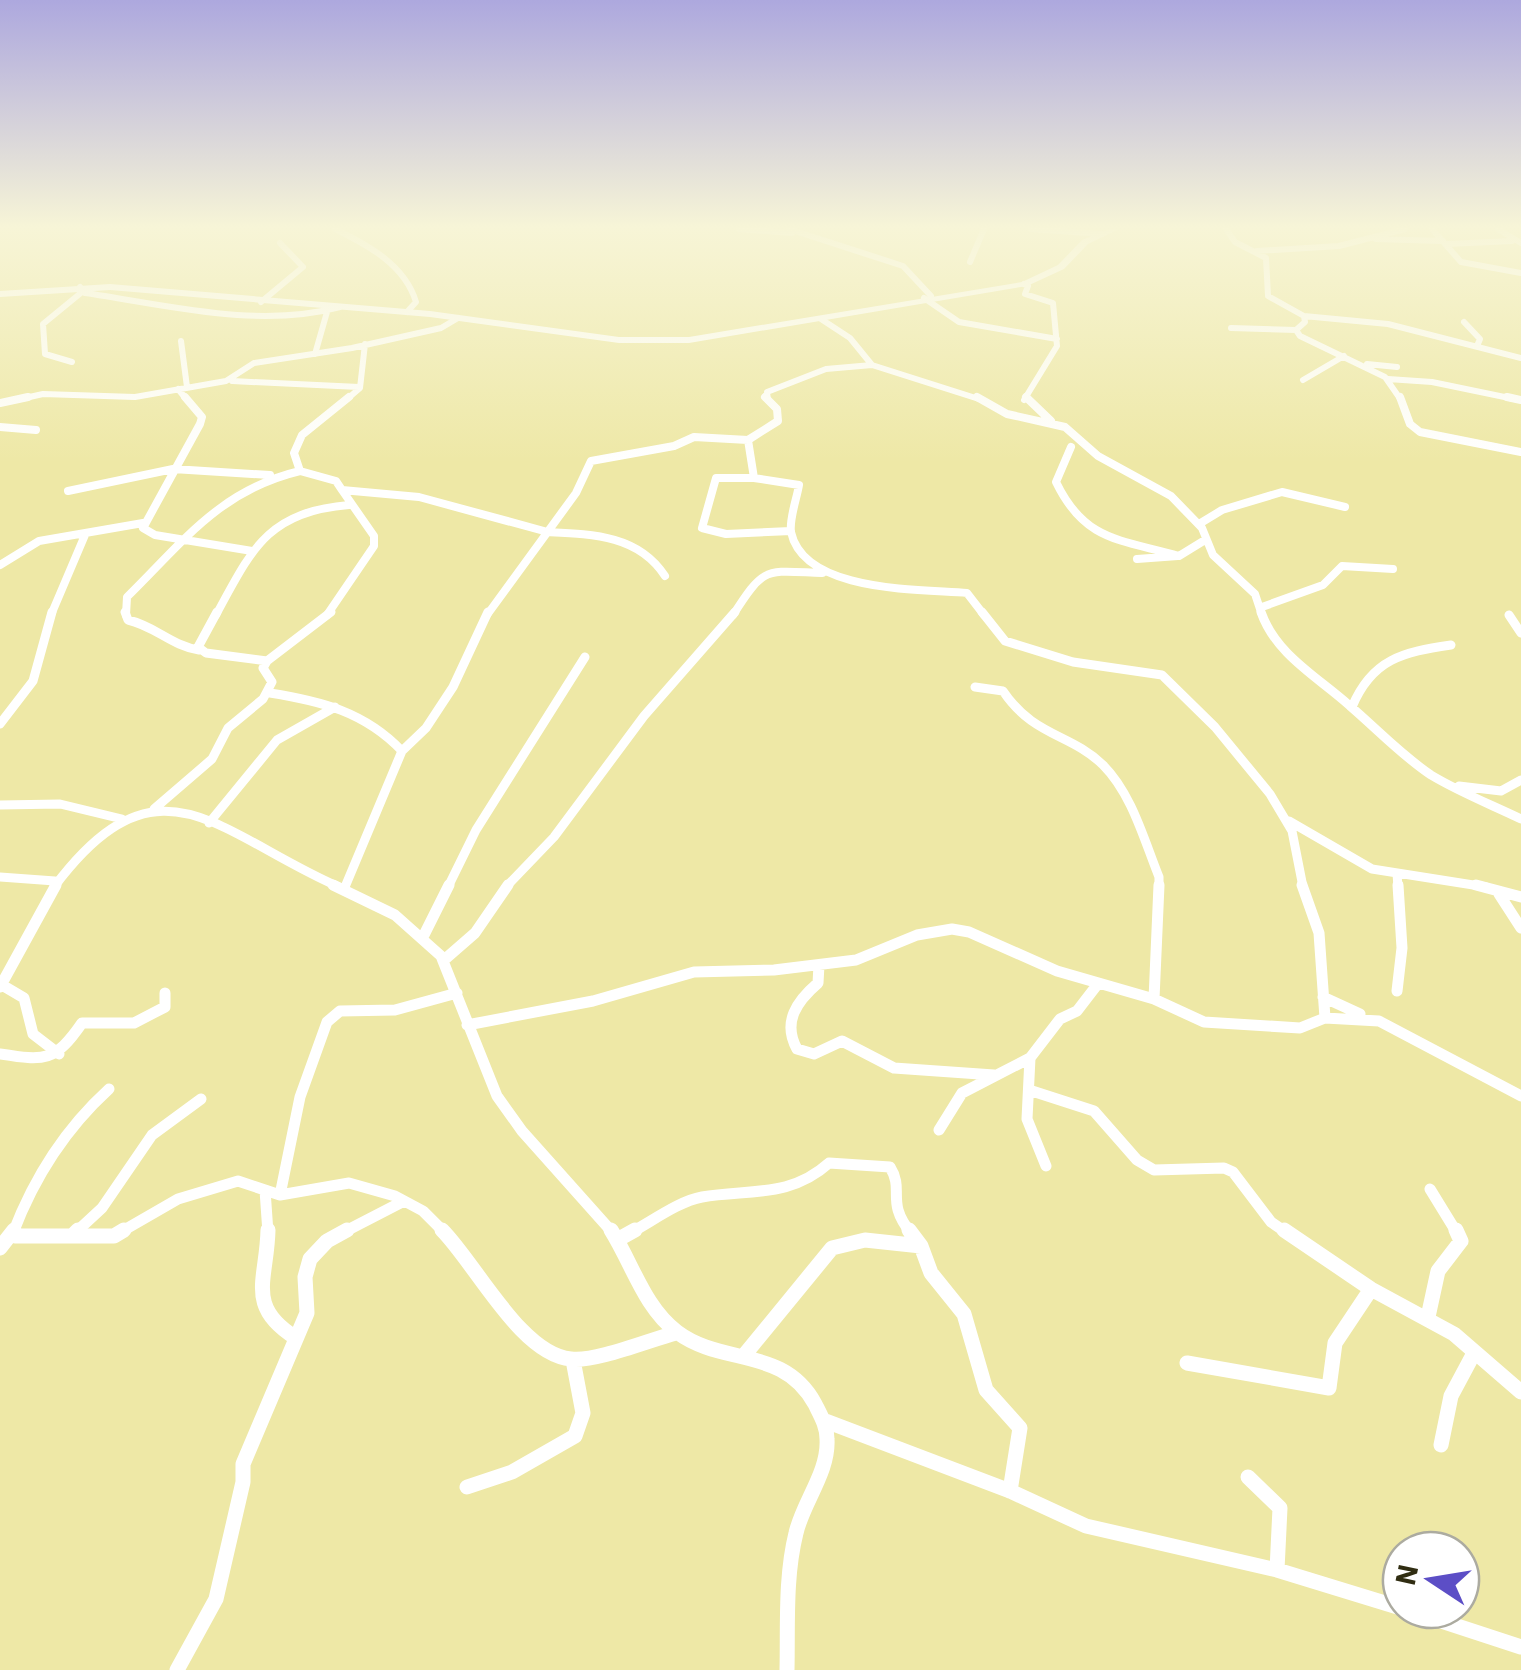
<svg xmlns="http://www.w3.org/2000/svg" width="1521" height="1670" viewBox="0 0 1521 1670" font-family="'IBM Plex Sans',sans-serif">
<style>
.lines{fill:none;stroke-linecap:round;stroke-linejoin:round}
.street-far4{stroke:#fff;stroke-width:6}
.street-far3{stroke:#fff;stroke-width:8}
.street-far2{stroke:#fff;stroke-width:9}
.street-far1{stroke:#fff;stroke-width:11}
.street{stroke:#fff;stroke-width:15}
.secondary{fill:#fff;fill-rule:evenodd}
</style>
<rect width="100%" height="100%" fill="#eee8a6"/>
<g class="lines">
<path class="street-far4" d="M335,229C368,245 405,265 416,302L407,312
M739,229L792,233
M789,229L903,266L931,296
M1031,229L1102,234
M1226,229L1235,242L1266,258L1268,296L1304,316L1305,322L1296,330L1300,336L1385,377L1401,400
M1432,229L1461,262L1521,273
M1498,229L1521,243
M1376,239L1443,241
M1447,244L1512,241
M1257,251L1339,246L1405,229
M970,262L984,229
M1024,284L1028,286L1025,294L1053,303L1057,346L1024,400
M80,287L85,293C167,305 258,329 340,307
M924,298L959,322L1057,339
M261,302L303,267L280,243
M1304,316L1388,324L1521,358
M821,319L850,338L872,365L982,400
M1464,322L1480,339L1477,346
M1231,328L1296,330
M181,341L187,387
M315,354L327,312
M72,362L45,354L43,324L82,292
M1367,364L1397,367
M1388,379L1432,382L1519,400
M1303,380L1344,356
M232,381L359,387
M178,389L187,400
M16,400L43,394L135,397L226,381L254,363L352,348L441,328L458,318
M346,400L360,388L365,344
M768,400L767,392L826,369L872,365"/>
<path class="street-far3" d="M185,397L202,417L200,424L143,528L155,535L252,551
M349,397L302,435L294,453L300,471L336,481L342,490L419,497L544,531
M977,397L1007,414L1065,427L1098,456L1171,496L1202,528L1213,555L1255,594L1262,615
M1026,397L1051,421
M1400,397L1410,424L1420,432L1521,452
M1507,397L1521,400
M0,403L28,397
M0,427L36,430
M748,440L754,478L799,485C797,498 789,519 791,532C804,593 921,589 967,593L984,615
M1071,447L1056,482C1085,542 1120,539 1179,556L1205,540
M754,478H716L702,528L726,534L791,531
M68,491L173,469L270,475
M1199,524L1222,510L1282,492L1345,507
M544,532C590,534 638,534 665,576
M1137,559L1178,556
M0,565L39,541L143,523
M1262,607L1323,585L1342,566L1393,569
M51,615L85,535
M126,615L127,597C183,542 220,490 300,471
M216,615C252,549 267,512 349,505
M327,615L374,546V536L342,490
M487,615L576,493L591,461L674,446L694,437L748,440L778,421L777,409L765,397
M733,615C765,565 765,571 822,573"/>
<path class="street-far2" d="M125,612L128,620C155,626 172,646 199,650
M217,612L198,647L206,653L267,661
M982,612L1005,641L1073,662L1162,675L1215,727L1270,794L1292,831L1303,887
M1261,612C1276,655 1318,677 1350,706C1377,729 1401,755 1431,775C1459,792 1492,805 1521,819
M1509,615L1521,633
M975,687L1003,691C1034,737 1070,733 1103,765C1132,794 1144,840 1159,877V887
M270,693C321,701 365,712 402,751
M1352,707C1372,659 1403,652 1451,645
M0,724L33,681L52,612
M1459,786L1501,791L1521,780
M0,805L60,804L122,819
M154,809L212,759L228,728L263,699L272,682L263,668L267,661L331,612
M1289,821L1372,869L1486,887
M209,823L277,740L335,707
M1397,874L1398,887
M0,877L55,881
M54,887C159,747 218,834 339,887
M345,887L402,751L426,728L453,687L488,612
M448,887L476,830L585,657
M506,887L554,837L644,716L735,612"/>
<path class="street-far1" d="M333,885L395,915L441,956L497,1096L522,1131L613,1233
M1302,885L1319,933L1325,1018
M1476,885L1521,897
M1499,894L1521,928
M424,935L449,885
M444,960L475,933L508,885
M819,965L818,983C797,1001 782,1022 797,1049L814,1054L842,1041L894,1068L994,1075
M2,985L24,998L33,1034L59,1054
M0,987L56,885
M1397,991L1402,948L1398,885
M1323,997L1360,1014
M1154,999L1159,885
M467,1025L593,1001L694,972L774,970L856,960L917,935L952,929L969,932L1057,971L1154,999L1204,1022L1300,1028L1325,1018L1379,1021L1521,1096
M0,1054C45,1061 55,1062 82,1023H134L165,1007V993
M1030,1058L1027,1119L1046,1166
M1029,1090L1094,1111L1137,1160L1154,1170L1224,1168L1233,1172L1271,1222L1287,1233
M939,1130L962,1093L1030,1058L1060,1019L1077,1011L1097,985
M1430,1189L1457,1233
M265,1190L268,1233
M280,1195L300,1097L327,1022L340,1011L395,1010L457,993
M13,1233C34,1178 65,1129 109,1089
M75,1233L102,1208L152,1135L201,1099
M119,1233L178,1199L238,1181L280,1195L349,1183L395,1196L423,1211L445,1233
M342,1233L404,1201
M630,1233C651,1222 679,1201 702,1197C750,1189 790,1198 829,1163L890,1167C905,1191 885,1201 911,1233"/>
<path class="street" d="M268,1230C267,1280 245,1306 296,1338
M442,1230C476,1264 521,1355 571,1359C596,1362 649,1340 676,1333
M611,1230C633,1265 644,1307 677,1332C722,1366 784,1346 815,1404C821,1416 827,1426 827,1439C829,1472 803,1502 796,1533C785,1577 788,1625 787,1670
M909,1230L921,1246L931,1273L964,1314L986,1390L1020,1428L1010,1491
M1284,1230L1371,1289L1454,1334L1521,1392
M73,1235L78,1230
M15,1236H114L124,1230
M617,1240L635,1230
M0,1248L14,1230
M1428,1317L1438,1271L1461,1241L1456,1230
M746,1353L832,1248L865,1240L921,1246
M1187,1363L1329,1388L1335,1343L1371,1289
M823,1420L1010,1491L1086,1526L1277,1570L1401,1608
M1441,1445L1451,1396L1474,1353
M1248,1477L1280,1508L1277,1570
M467,1487L512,1472L575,1436L583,1413L573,1360
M1408,1610L1521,1647
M177,1670L216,1599L243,1482V1464L307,1313L305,1277L310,1259L327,1241L347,1230"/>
<path class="secondary" d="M1109,229H1119L1088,244L1064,269L1027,286L689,343H619L430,317L110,290L0,297V291L110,284L430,311L619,337H689L1022,282L1058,265L1082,240Z"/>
</g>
<linearGradient id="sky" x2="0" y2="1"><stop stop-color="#ada8de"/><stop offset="0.49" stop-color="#f7f5d7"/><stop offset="1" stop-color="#f7f5d7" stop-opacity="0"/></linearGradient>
<rect width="1521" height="463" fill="url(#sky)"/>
<g transform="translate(1431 1580) rotate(282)"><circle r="48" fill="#ffffff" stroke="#acaba0" stroke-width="2.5"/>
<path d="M0-8L18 38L0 25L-18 38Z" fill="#5c4ec6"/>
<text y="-15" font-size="28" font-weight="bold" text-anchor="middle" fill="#302d12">N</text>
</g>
</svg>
